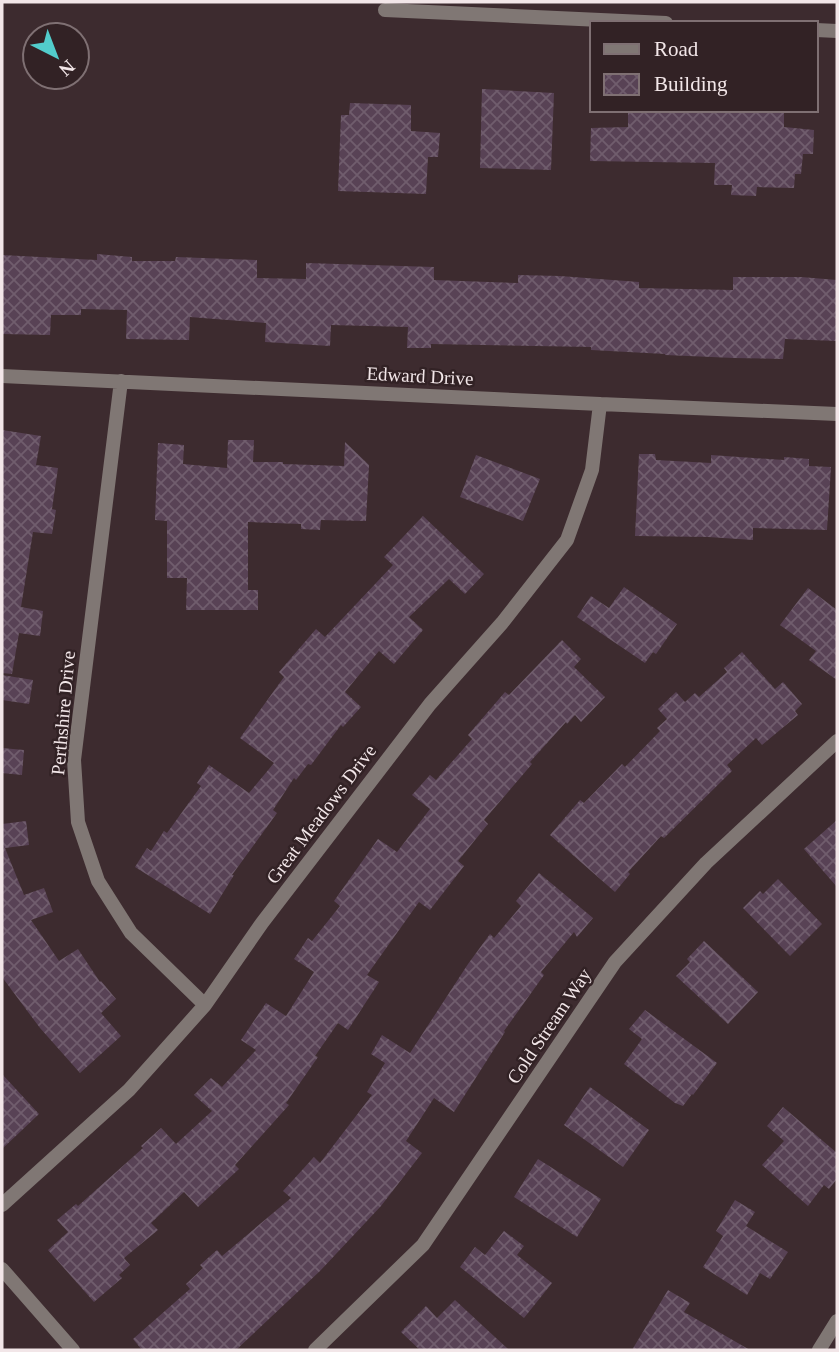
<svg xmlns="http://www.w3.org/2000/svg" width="839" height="1352" viewBox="0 0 839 1352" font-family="Georgia,serif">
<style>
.building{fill:url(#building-cross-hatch)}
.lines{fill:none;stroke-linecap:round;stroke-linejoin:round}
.street{stroke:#807774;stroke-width:14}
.labels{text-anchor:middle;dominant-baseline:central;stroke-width:5;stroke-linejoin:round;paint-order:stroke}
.street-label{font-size:19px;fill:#f2e6e8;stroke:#322225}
</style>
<defs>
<pattern id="building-cross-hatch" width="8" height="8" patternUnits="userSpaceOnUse" patternTransform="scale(1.75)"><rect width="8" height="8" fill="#584255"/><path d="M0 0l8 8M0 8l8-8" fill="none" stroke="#705d6d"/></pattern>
</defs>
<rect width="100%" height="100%" fill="#3d2b2f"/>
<path class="building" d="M482,89L554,93L551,170L480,168Z
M350,103L411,105V131L440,133L438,157H428L426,194L338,191L341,115H349Z
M628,110H727L756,113V110H784V127L814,130L813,154H803L801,174H795L794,188L757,187L756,196L731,195L732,185H714L715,163L590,161L591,128L628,127Z
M97,254L132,257V261H175L176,257L257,260V278L306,279V263L434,267V280L518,283V275L560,276L639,282V288L733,290V277H801L837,280V341L785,339L783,359L734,358L665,355V354L591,350V347L431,344V348H407L408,327L331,325L330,346L265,342L266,323L190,317L189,340L126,339L127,310L81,309V315H51L50,335L2,334V255L97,260Z
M2,430L41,436L36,465L58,468L52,509L56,510L52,534L33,532L21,607L43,611L40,636L19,633L12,674L2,673Z
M228,440H254L253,462H283V464L344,466L345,442L369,465L366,521L321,520L320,530L301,529V524L248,522V590H258V610H186L187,578H167V521L155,520L158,443L184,445L183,464L227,468Z
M639,454H655L656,460L711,463V455L784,460V457L809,459V466L831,467L827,530L753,528V540L708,537L635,536Z
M476,455L540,479L523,521L460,497Z
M423,516L484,574L465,594L449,579L409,617L423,630L394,664L379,651L345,692L361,707L343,727L341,725L311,765L308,764L296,780L294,778L273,810L277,813L232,875H234L210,914L135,867L147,848L151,851L164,831L167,833L201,786L197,783L209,765L249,793L274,763L240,738L284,677L279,672L316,629L325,637L393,565L384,557Z
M624,587L677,624L656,654L653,652L645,663L577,617L591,596L609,608Z
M808,588L837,610V680L809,660L816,651L780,625Z
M562,640L581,659L574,667L605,697L581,722L575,715L567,724L566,722L530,762L532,764L484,820L488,824L458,861L464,866L430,910L419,902L367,975L379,982L348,1030L338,1023L315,1056L318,1057L286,1103L289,1105L235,1165L239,1169L198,1207L184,1192L151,1223L158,1230L124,1258L130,1265L119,1275L122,1278L94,1302L48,1250L68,1232L57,1220L76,1204L78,1206L143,1148L141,1146L161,1128L176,1144L212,1111L194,1095L211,1078L222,1087L256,1050L241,1040L266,1003L286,1016L314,972L294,959L308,938L312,941L340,906L334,901L378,839L397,852L430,809L412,795L430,775L436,780L472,739L468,735L505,692L509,695Z
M742,652L775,689L783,682L802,704L795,711L798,715L762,745L756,738L727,765L732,771L664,838L661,836L628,872L630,874L615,892L550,835L580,800L584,803L622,764L625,767L660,731L657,728L667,719L658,709L676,692L685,702L695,693L699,697L727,672L724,668Z
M2,675L33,680L29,704L2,700Z
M2,748L24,750L22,775L2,773Z
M837,820V887L804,849Z
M26,821L29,845L5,848L24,895L44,888L53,912L31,920L59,961L78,949L100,982L101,981L116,999L101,1013L121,1036L80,1073L40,1028L2,977V824Z
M539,873L593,918L577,937L574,932L541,972L544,975L504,1031L505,1032L454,1112L434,1098L406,1141L422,1153L381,1206L320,1271L236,1350H142L133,1339L190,1289L186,1284L203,1268L200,1265L217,1250L222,1256L291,1198L283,1191L314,1157L320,1163L372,1095L367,1092L385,1063L371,1054L382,1035L410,1053L468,964L490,934L494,938L521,906L516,901Z
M778,879L822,924L790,956L743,908L760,891L763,894Z
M704,941L758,992L728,1024L676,976L690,962L687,959Z
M645,1010L717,1063L693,1095L692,1094L683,1106L675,1103L624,1064L642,1039L629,1029Z
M2,1074L39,1114L2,1149Z
M590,1087L649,1130L623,1167L564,1125Z
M783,1107L837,1153V1179L829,1189L824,1185L808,1206L762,1165L784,1141L767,1126Z
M538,1159L601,1199L577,1237L514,1197Z
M735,1200L755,1212L746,1226L788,1252L770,1279L760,1273L747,1295L703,1267L723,1236L716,1231Z
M504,1231L524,1246L517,1255L552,1283L524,1318L460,1267L475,1247L485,1255Z
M668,1290L690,1303L684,1312L750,1350H632Z
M455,1300L509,1350H420L401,1332L426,1306L437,1318Z"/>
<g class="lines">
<path class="street" d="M385,10L666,23
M816,30L837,31
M2,376L600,404L837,414
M121,381L74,760L78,822L98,881L131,933L205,1005
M2,1205L129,1090L205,1005L262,923L430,704L502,623L567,540L592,470L600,404
M2,1269L73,1350
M315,1350L423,1245L615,962L706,863L837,741
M819,1350L837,1321"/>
</g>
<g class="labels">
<g class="street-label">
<text transform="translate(420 376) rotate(3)">Edward Drive</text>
<text transform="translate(63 713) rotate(-85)">Perthshire Drive</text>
<text transform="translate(321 814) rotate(-53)">Great Meadows Drive</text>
<text transform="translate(549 1026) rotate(-56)">Cold Stream Way</text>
</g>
</g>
<rect width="839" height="1352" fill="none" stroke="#f2e6e8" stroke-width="7"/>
<rect x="590" y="21" width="228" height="91" fill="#322225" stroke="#7f7073" stroke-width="2"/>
<rect x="604" y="44" width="35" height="10" fill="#807774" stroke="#7f7073" stroke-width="2"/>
<text x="654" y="56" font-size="21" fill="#f2e6e8">Road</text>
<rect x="604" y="74" width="35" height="21" fill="url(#building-cross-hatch)" stroke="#7f7073" stroke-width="2"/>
<text x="654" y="91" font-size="21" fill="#f2e6e8">Building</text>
<g transform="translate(56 56) rotate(138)"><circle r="33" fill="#322225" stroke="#7f7073" stroke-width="2"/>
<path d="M0-5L12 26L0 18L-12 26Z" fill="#52cdcc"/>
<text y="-10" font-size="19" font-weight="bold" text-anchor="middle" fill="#f2e6e8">N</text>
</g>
</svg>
